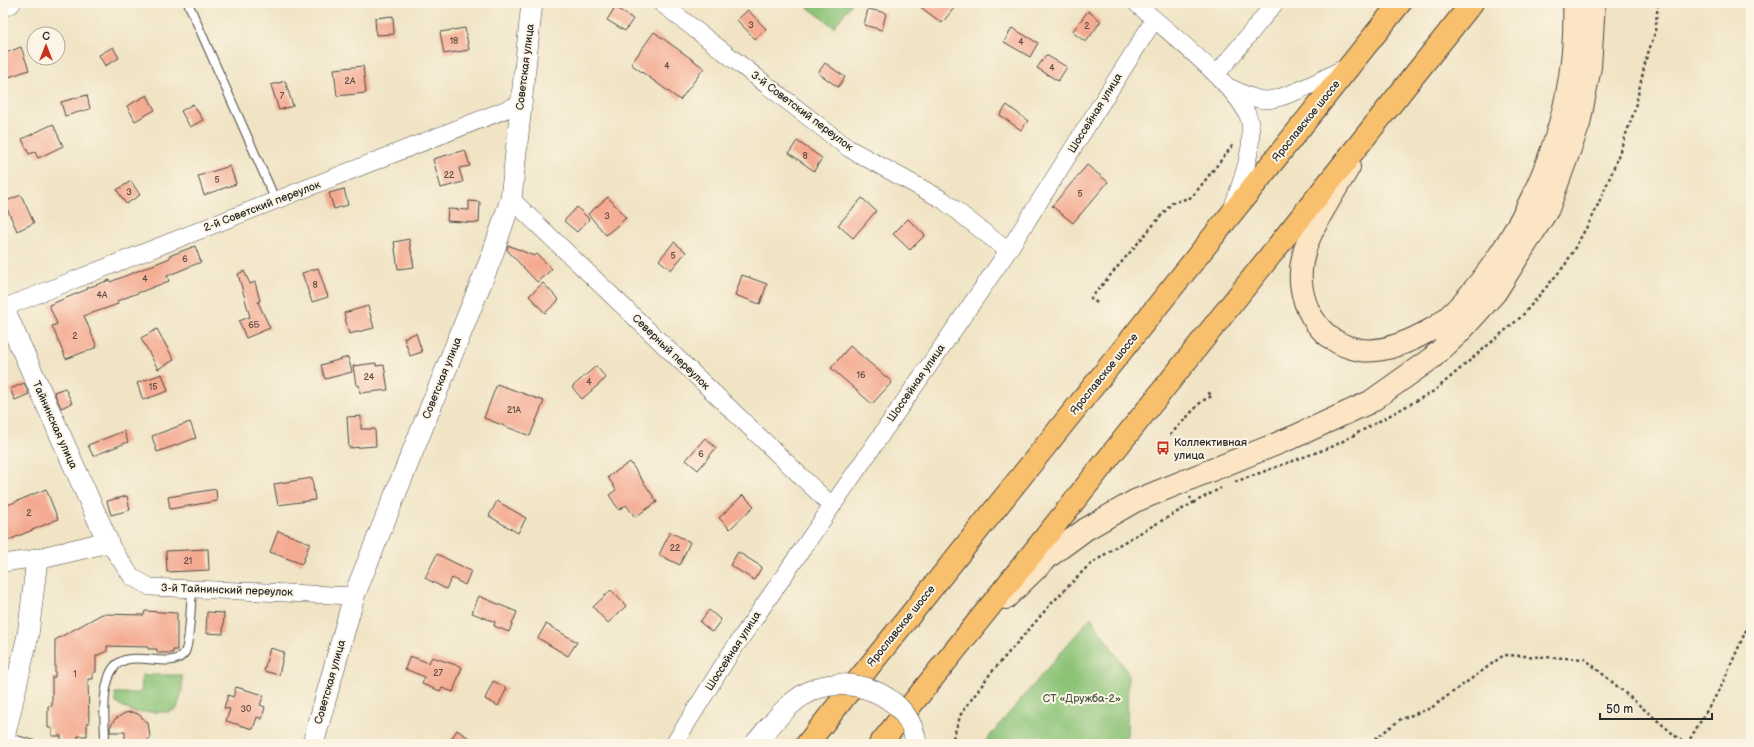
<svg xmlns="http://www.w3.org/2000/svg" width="1754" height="747" viewBox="0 0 1754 747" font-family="'Balsamiq Sans',sans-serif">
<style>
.green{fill:#8cc377;stroke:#5c7751}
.building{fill:#f4aa91}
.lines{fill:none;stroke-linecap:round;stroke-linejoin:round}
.service-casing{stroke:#494742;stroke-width:10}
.minor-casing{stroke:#494742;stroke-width:18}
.tertiary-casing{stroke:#494742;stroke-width:22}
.secondary-casing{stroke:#494742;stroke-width:24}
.trunk-casing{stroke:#494742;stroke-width:24}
.path{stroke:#494742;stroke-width:2.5;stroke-dasharray:3 3;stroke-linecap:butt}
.service{stroke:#fff;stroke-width:8}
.minor{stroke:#fff;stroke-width:17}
.tertiary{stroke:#fff;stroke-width:21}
.secondary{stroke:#fce5c4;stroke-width:22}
.trunk{stroke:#f8bf6c;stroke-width:22}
.tertiary-bridge-casing{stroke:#494742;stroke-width:22;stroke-linecap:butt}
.tertiary-bridge{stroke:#fff;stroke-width:21}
.labels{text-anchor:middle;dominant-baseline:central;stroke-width:4;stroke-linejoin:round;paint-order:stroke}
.number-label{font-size:9px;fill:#5d4b44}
.street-label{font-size:11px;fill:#2b2b2b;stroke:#fcf5e5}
.poi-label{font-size:11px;fill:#2b2b2b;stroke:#fcf5e5;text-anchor:start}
.park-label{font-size:11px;fill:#485942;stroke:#fcf5e5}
</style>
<rect width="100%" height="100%" fill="#fcf5e5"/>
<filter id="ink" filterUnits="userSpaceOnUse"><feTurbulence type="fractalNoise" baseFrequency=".025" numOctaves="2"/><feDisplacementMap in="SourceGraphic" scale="8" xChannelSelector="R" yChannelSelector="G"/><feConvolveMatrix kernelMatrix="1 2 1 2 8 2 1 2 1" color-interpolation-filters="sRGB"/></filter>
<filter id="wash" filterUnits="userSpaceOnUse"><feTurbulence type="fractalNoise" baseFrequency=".012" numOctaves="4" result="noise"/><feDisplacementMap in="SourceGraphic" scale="16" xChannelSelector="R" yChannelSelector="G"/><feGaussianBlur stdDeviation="0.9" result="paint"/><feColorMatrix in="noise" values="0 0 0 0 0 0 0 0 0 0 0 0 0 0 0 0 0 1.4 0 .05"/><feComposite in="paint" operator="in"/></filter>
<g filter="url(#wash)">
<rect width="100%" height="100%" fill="#f0e4c5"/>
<path class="green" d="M802,3H852L834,27Z
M1091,617L1128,673L1127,744H983Z
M142,675H182V691L177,709L169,712H134L116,703L115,693H141Z"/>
<g id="blocks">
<path class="building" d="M915,3H958L942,23Z
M615,7L633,19L625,31L607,20Z
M868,9L886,13L882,30L864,25Z
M748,10L766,29L755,39L737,20Z
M1088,11L1101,21L1086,42L1072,32Z
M393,16L394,34L376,35L375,18Z
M465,28L469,50L444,54L440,32Z
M1012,28L1038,43L1030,57L1004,42Z
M654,32L704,68L680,100L631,64Z
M21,47L29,70L3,79V54Z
M113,47L119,58L105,66L99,55Z
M1046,55L1067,67L1058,81L1037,68Z
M825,63L845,77L838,87L818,73Z
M363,66L366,93L337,96L334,69Z
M285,81L293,106L279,110L271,85Z
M87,95L90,109L65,116L61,102Z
M147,95L155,110L135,121L127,106Z
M193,104L203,120L190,127L181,111Z
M1007,105L1028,121L1021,130L1000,115Z
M53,124L63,146L38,158L35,152L29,154L22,139Z
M797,141L822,158L814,171L789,153Z
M465,150L470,166L459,168L463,182L441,188L433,159Z
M1087,165L1108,182L1073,223L1052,206Z
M230,166L236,184L204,195L198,176Z
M131,181L140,195L126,204L117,190Z
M344,189L348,205L334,209L329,193Z
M21,195L34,223L17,231L4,202Z
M608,197L626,218L606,235L588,214Z
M862,198L876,211L853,238L838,225Z
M469,201L480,202L479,223L447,221L448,209L469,210Z
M577,207L589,219L577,232L564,221Z
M908,219L925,235L910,250L893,234Z
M409,239L414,267L398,269L394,242Z
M674,242L686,252L671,270L659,260Z
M508,245L534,256L537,254L552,269L537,282L507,250Z
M195,246L201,262L167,276L169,281L117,301L118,304L84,316L97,347L66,359L52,326L57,324L49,305L88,289L87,288L110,280V282L170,258L169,256Z
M318,268L328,297L312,302L302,273Z
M244,271L250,284L255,282L260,301L258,302L270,328L246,338L239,321L250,317L238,274Z
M742,275L767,284L760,304L735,295Z
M543,283L559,300L545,313L529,296Z
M368,306L374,328L349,334L344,313Z
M157,329L174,360L158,369L141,338Z
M416,333L422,352L410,356L404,338Z
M850,346L892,382L872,404L831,368Z
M348,357L352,372L325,379L321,365Z
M376,363V366L384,365L388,390L360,393L359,385H356L353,366Z
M596,366L606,378L582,399L572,387Z
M162,374L168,391L143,400L137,383Z
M24,383L29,394L15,400L10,389Z
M497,384L544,401L530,436L484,418Z
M65,388L72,403L61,408L54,392Z
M361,416V429H375L376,446L349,448L347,417Z
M190,422L196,438L157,452L152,436Z
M124,431L128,442L93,456L88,445Z
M705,438L716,448L698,470L686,460Z
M630,462L657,502L635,517L626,505L619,510L609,495L616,490L608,477Z
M312,478L315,500L278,505L274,484Z
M46,489L58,519L9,540L3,526V507Z
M216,489L217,501L170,509L168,497Z
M743,495L754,506L730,529L719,518Z
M127,496L130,510L111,515L107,501Z
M497,501L526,518L518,533L489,516Z
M278,531L310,543L302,564L270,552Z
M670,532L690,542L680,565L659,555Z
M208,549L209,570L167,572L166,551Z
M738,552L762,567L754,580L730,565Z
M437,554L471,571L465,585L452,578L446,589L425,578Z
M611,590L626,606L608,623L593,607Z
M479,596L517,612L509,632L494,626L495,622L472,613Z
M709,610L721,620L712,632L700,622Z
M145,611L177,613V650H173V653H157V649H148V647L107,646V651L96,656V672H93V679H88L89,723H87V736H78V741H61V736H52V728H48V706H52V677H55V640L102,614L144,615Z
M207,612L224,613L223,634L206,633Z
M546,624L577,642L568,656L538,638Z
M270,648L284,652L279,675L264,671Z
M410,656L429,663L432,657L462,667L453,692L442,688L440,691L422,684L425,677L405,669Z
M493,681L507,688L498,706L485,699Z
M236,687L264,695L260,705L265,707L262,719L257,717L253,729L226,721L230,709L224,708L228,695L233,697Z
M132,712L138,714L148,723L150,737L146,744H125V732H110V727L115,719L125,713Z
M457,730L478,744H448Z"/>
</g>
</g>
<g filter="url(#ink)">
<use href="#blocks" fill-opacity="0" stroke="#494742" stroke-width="1"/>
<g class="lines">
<g class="service-casing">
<path id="service" d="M188,3L276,201
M5,737L31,744
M105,744C105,723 102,701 108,680C119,637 170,676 185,652C190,643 191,601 192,589"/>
</g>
<g class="minor-casing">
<path id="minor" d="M661,3L848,148L943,200L1008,251
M1136,3C1162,27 1246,92 1250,123C1254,152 1241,182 1232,209
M1216,75L1275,3
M1231,88C1242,93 1253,100 1266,100C1288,99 1327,76 1349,66
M511,199L831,505
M3,308L520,104
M108,542L132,577L150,587L354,596
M3,563L46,557
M674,744L730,654L1008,251L1154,20"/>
</g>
<g class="tertiary-casing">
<path id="tertiary" d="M3,6L10,3
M3,307L108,542L46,557
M3,742L28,635L37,559
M313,744L354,596L492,256L511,199L532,3"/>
</g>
<g class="secondary-casing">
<path id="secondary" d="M1349,167C1335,191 1308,231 1303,257C1293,298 1317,344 1361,350C1386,353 1413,340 1434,328C1456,314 1480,283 1495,262C1547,185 1578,96 1574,3
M1006,598L1048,557L1086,529L1135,501L1296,436L1370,402L1432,358L1459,333L1495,293L1548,209L1579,124L1590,67L1594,3"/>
</g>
<g class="trunk-casing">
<path id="trunk" d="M807,744L1400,3
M880,744L1472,3"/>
</g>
<path class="path" d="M1097,303L1091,298L1172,203L1192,197L1233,145
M1170,435L1202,401L1212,396L1208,392
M1235,482L1334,446L1434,391L1521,317L1565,265L1593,216L1613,170L1634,112L1646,59L1655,33L1658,3
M1193,503L1221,488
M951,744L961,714L990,674L1051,604L1087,567L1117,546L1193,503L1190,497
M1372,744L1375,739L1401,719L1431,708L1504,655L1585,659L1685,744
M1687,744L1721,687L1751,619"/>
<use href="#service" class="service"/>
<use href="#minor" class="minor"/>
<use href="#tertiary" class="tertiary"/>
<use href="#secondary" class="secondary"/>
<use href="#trunk" class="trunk"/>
<g class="tertiary-bridge-casing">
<path id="tertiary-bridge" d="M755,744C772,724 792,696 818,688C858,675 912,699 916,744"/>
</g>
<use href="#tertiary-bridge" class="tertiary-bridge"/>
</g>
</g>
<defs>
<g id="bus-bare" transform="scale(1.08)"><path d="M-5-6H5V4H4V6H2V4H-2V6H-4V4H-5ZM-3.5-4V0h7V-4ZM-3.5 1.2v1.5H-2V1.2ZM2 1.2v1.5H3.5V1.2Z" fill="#c8321e" stroke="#fcf5e5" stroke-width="2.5" paint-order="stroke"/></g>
</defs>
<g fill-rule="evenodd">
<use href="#bus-bare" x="1163" y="448"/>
</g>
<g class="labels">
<g class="number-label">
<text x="751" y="25">3</text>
<text x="1087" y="26">2</text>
<text x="454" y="41">18</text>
<text x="1021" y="42">4</text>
<text x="667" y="66">4</text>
<text x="1052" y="68">4</text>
<text x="350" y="81">2А</text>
<text x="282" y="96">7</text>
<text x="805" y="156">8</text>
<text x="449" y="175">22</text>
<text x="217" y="180">5</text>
<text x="129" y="192">3</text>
<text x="1080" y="194">5</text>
<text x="607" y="216">3</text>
<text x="673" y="256">5</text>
<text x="185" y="259">6</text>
<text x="145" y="279">4</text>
<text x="315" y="285">8</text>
<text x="102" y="295">4А</text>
<text x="254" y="325">6Б</text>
<text x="75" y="336">2</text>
<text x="861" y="375">16</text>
<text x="369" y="377">24</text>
<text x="589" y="382">4</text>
<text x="153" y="387">15</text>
<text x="514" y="410">21А</text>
<text x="701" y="454">6</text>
<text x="29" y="513">2</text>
<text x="675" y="548">22</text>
<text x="188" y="561">21</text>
<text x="438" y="673">27</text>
<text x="75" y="674">1</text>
<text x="246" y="709">30</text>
</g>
<g class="street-label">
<text transform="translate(525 67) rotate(-83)">Советская улица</text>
<text transform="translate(802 111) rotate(37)">3-й Советский переулок</text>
<text transform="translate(1095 113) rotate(-58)">Шоссейная улица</text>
<text transform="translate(1306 121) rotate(-51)">Ярославское шоссе</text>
<text transform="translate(262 206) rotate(-21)">2-й Советский переулок</text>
<text transform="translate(671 352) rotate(44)">Северный переулок</text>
<text transform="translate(1104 374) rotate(-51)">Ярославское шоссе</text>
<text transform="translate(442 378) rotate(-68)">Советская улица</text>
<text transform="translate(916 383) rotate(-55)">Шоссейная улица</text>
<text transform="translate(55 425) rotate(66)">Тайнинская улица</text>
<text transform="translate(227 590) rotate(2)">3-й Тайнинский переулок</text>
<text transform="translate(901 626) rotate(-51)">Ярославское шоссе</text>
<text transform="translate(733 651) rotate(-57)">Шоссейная улица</text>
<text transform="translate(330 682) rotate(-74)">Советская улица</text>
</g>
<g class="poi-label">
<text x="1174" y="442">Коллективная<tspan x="1174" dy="13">улица</tspan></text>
</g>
<g class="park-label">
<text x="1082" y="698">СТ «Дружба-2»</text>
</g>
</g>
<rect width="1754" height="747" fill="none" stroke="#fcf5e5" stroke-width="16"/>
<g transform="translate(46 46)"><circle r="19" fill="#fcf5e5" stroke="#a8a49b"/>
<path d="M0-3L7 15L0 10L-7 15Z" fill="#c8321e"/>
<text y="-6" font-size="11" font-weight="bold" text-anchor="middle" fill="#2b2b2b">С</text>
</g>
<path d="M1600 713v6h112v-6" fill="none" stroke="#2b2b2b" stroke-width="2"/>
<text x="1606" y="713" font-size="12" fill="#2b2b2b" stroke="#fcf5e5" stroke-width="3" paint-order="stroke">50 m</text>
</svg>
